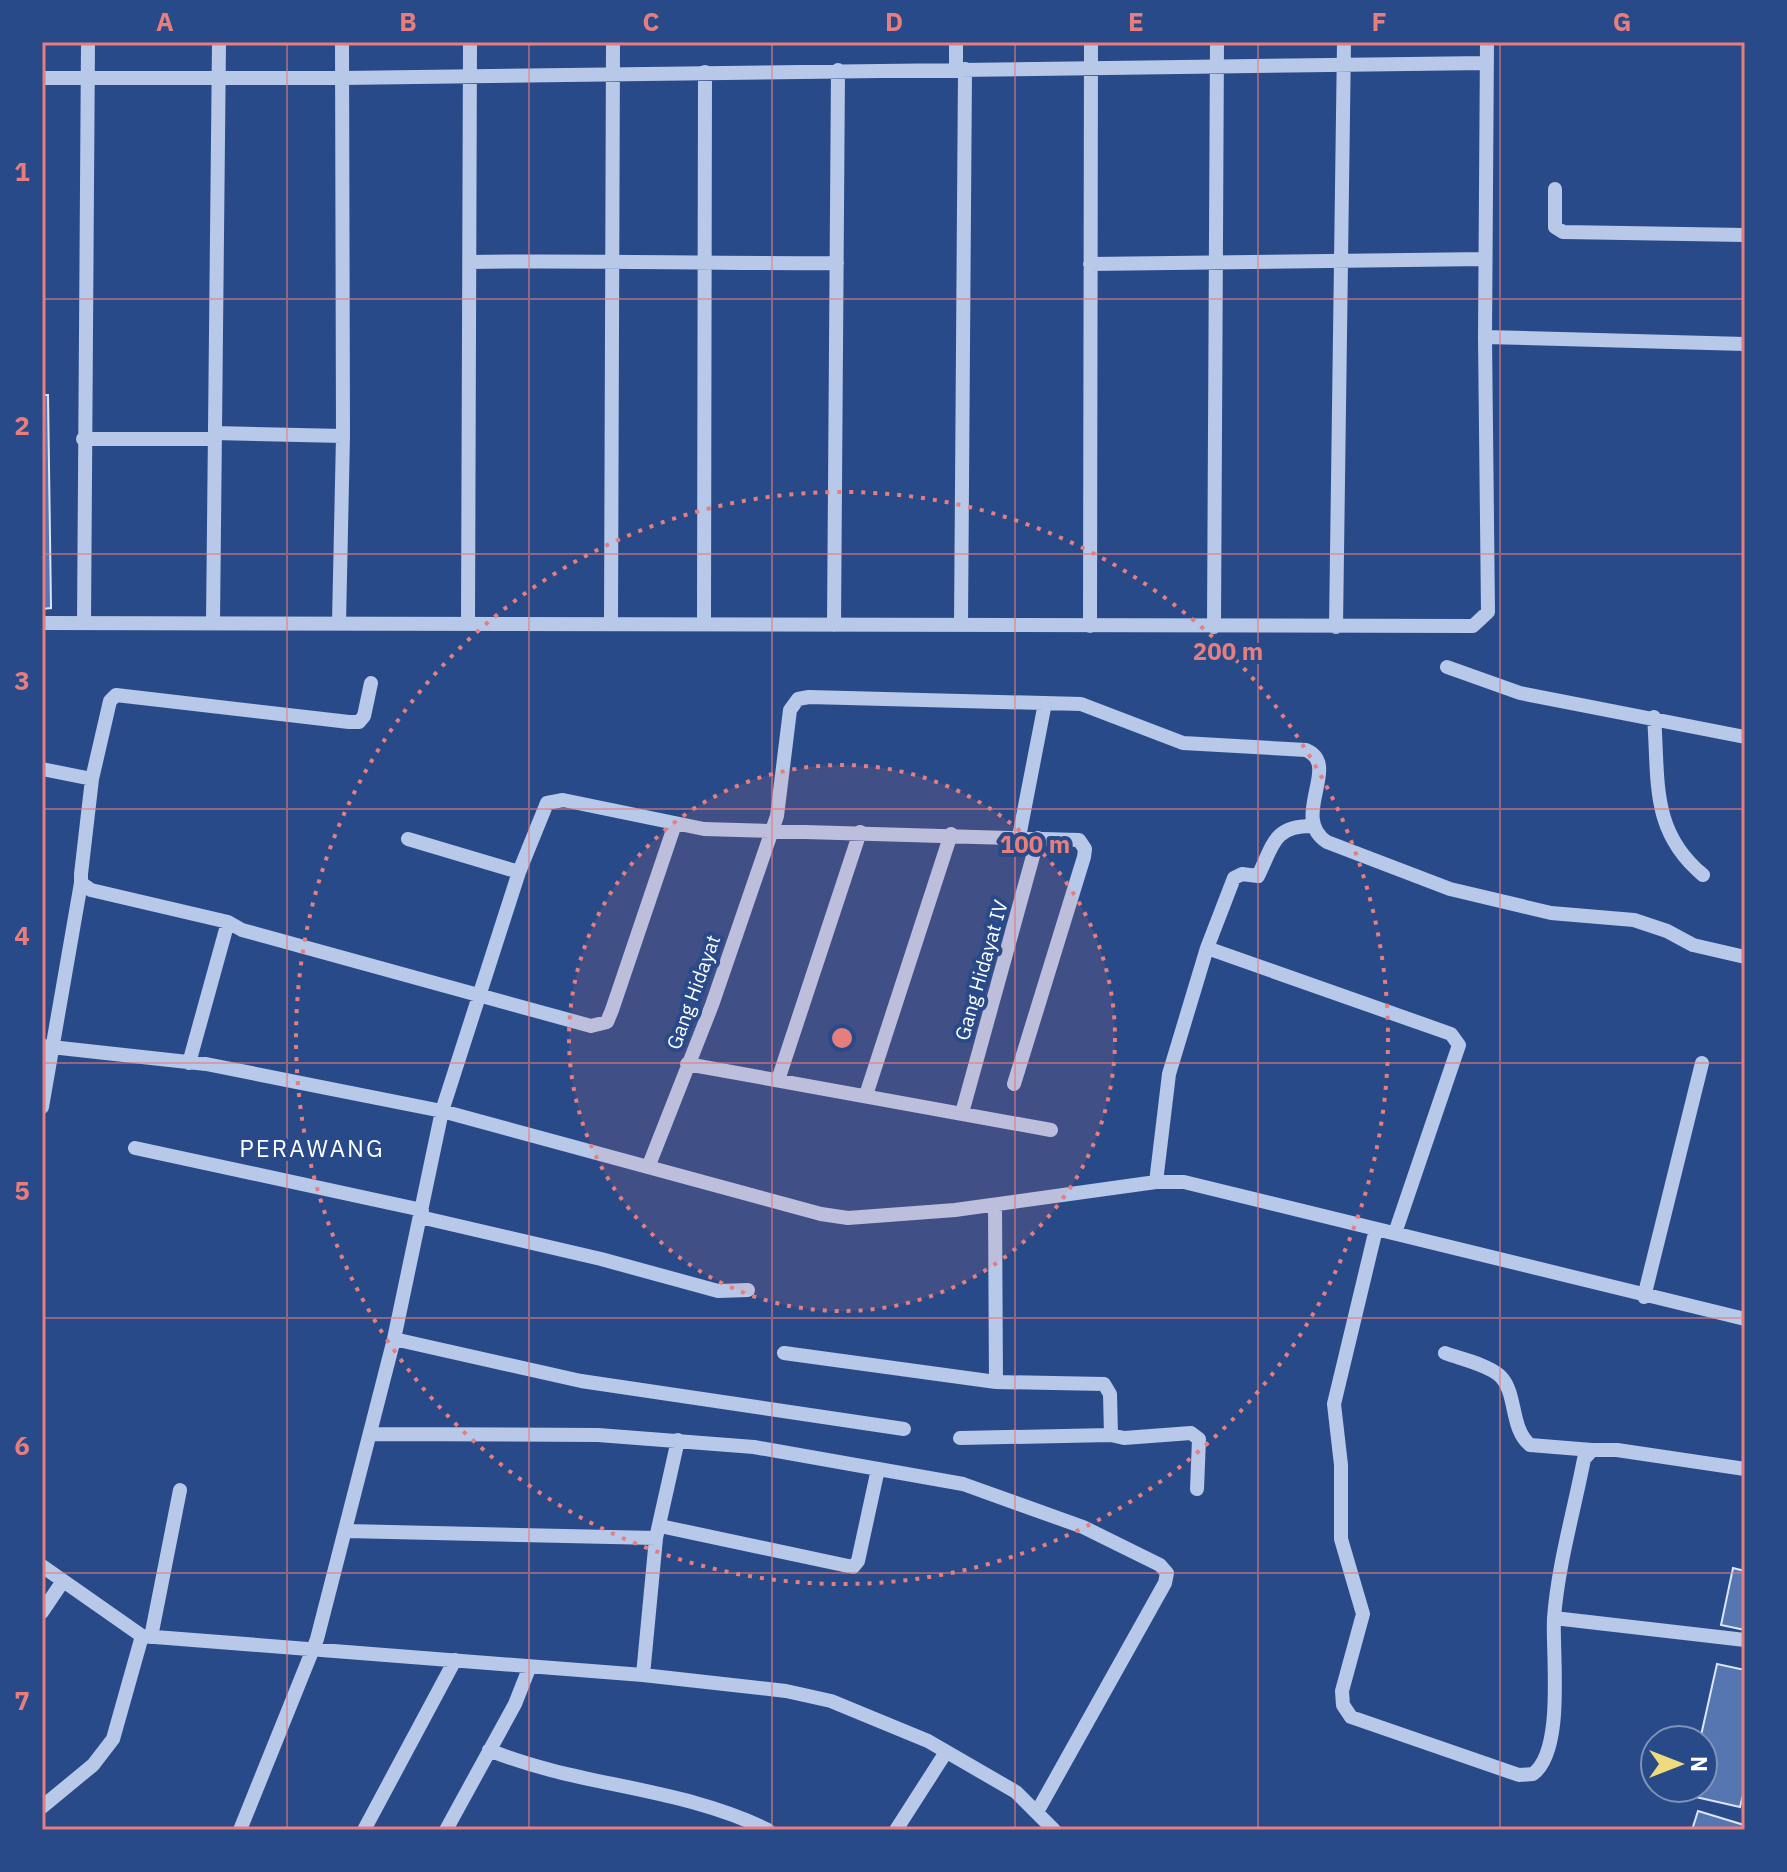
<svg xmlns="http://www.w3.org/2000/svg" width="1787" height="1872" viewBox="0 0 1787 1872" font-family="'IBM Plex Sans',sans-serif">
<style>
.building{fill:#5676b2;stroke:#dae5f7;stroke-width:2}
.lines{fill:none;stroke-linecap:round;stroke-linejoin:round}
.minor{stroke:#b7c8e9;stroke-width:14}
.grid{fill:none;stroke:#e67e7e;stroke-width:2;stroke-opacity:0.55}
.ring{fill:none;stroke:#e67e7e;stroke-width:4;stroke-dasharray:4 8}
.labels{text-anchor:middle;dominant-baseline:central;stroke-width:8;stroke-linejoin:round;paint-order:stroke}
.street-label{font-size:20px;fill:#fff;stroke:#294a89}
.quarter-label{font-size:24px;letter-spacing:2px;fill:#fff;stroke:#294a89}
.centre{fill:#e67e7e;stroke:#294a89;stroke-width:4}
.ring-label{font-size:24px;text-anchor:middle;font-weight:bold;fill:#e67e7e;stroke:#294a89;stroke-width:8;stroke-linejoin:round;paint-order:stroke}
.neatline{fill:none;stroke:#e67e7e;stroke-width:3}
.grid-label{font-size:26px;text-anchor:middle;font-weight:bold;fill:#e67e7e}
</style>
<rect width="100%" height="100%" fill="#294a89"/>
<path class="building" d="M42,395H48L51,608L42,609Z
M1733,1568L1745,1571V1630L1721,1625Z
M1717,1664L1745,1670V1787L1740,1807L1687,1795L1689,1788H1703V1740H1700Z
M1698,1811L1744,1825L1742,1830H1692Z"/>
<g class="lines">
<path class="minor" d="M956,42V69
M42,78H342L1487,63
M1555,189V227L1563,232L1745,235
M469,262C592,260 714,264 837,263
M1090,264L1485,259
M1485,337L1487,42
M215,433L343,436
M83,439H215
M42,623L1473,626L1488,612L1485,337L1745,344
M84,623L88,42
M213,623L219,42
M339,623L343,436L342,42
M468,623L470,42
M611,623L613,42
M704,624L705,72
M834,625L838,70
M961,625L965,69
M1090,626L1091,42
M1214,627L1217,42
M1336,627L1344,42
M1447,667L1520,693L1745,737
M1654,717C1659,781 1650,831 1703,875
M42,769L92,779L81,874V883L91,890L228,922L242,930L591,1026L607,1022L612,1010L675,824
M92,779L110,701L116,695L349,722H359L364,716L371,683
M1019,837L1045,703
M408,839L519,872
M1207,948L1234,878L1242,874L1258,876C1273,846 1273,826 1311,826
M42,1046L206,1064L442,1111L821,1214L848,1218L955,1210L1156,1182H1184L1745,1319
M189,1063L228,922
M687,1064L1051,1130
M778,1080L860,832
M866,1095L951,834
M42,1107L81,883
M962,1113L1038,838
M135,1148L422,1210
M649,1165L712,1005L777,816L790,710L798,699L809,697L1081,704L1183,743L1306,750C1342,765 1289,817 1327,842L1450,889L1551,913L1634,920L1667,931L1693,945L1745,957
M1156,1182L1169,1074L1207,948L1451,1034L1459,1045L1395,1233
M995,1205L996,1382L1104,1384L1110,1394L1111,1435L1124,1438L1191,1433L1199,1439L1197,1489
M420,1217L601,1259L718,1291L748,1290
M1376,1229L1334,1404L1341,1465V1539L1363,1614L1342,1691L1343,1705L1351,1717L1519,1775L1533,1774C1565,1750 1552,1654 1554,1618C1558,1565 1574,1511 1584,1459L1592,1450H1617L1745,1469
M1644,1297L1702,1063
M394,1339L581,1381L904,1429
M784,1353L996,1382
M1445,1353C1461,1359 1486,1364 1499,1375C1518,1392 1509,1427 1530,1445L1592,1450
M371,1434L598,1435L754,1447L963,1484L1083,1527L1160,1565L1167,1573L1165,1583L1037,1812
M960,1438L1111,1435
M660,1526L853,1567L858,1561L878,1469
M346,1531L656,1538
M42,1566L142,1636L643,1675L786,1691L831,1701L928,1741L1016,1792L1054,1830
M42,1612L63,1581
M1554,1618L1745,1640
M151,1637L180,1490
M643,1675L656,1538L678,1440
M489,1750C579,1787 679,1786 768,1830
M42,1807L93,1765L113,1739L142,1636
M240,1830L317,1639L394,1339L442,1111L519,872L547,803L563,800L704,829L1079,840L1085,849L1084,857L1014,1084
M364,1830L455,1660
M446,1830L515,1704L530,1666
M896,1830L946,1752"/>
</g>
<path class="grid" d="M287,42V1830M529,42V1830M772,42V1830M1015,42V1830M1258,42V1830M1500,42V1830M42,299H1745M42,554H1745M42,809H1745M42,1063H1745M42,1318H1745M42,1573H1745"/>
<circle cx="842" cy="1038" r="273" fill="#e67e7e" fill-opacity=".12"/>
<g class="ring">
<circle cx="842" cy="1038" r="273"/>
<circle cx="842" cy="1038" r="546"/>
</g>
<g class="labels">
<g class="street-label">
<text transform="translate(981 970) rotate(-74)">Gang Hidayat IV</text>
<text transform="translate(693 992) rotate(-70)">Gang Hidayat</text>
</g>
<g class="quarter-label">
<text x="312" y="1148">PERAWANG</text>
</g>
</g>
<circle cx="842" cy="1038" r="12" class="centre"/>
<g class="ring-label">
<text x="1228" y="660">200 m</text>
<text x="1035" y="853">100 m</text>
</g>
<rect width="1787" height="1872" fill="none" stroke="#294a89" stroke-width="88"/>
<g transform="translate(1679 1764) rotate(90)"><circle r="38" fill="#294a89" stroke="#7f92b8" stroke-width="2"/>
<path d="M0-6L14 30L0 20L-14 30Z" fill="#efda7e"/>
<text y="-12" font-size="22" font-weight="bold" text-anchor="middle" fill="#ffffff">N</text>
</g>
<rect x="44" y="44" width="1699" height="1784" class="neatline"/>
<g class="grid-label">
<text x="165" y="31">A</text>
<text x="408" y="31">B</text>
<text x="651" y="31">C</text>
<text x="894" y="31">D</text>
<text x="1136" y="31">E</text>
<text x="1379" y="31">F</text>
<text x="1622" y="31">G</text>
<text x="22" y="181">1</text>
<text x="22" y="435">2</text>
<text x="22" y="690">3</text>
<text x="22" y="945">4</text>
<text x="22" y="1200">5</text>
<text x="22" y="1455">6</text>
<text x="22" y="1710">7</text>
</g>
</svg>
